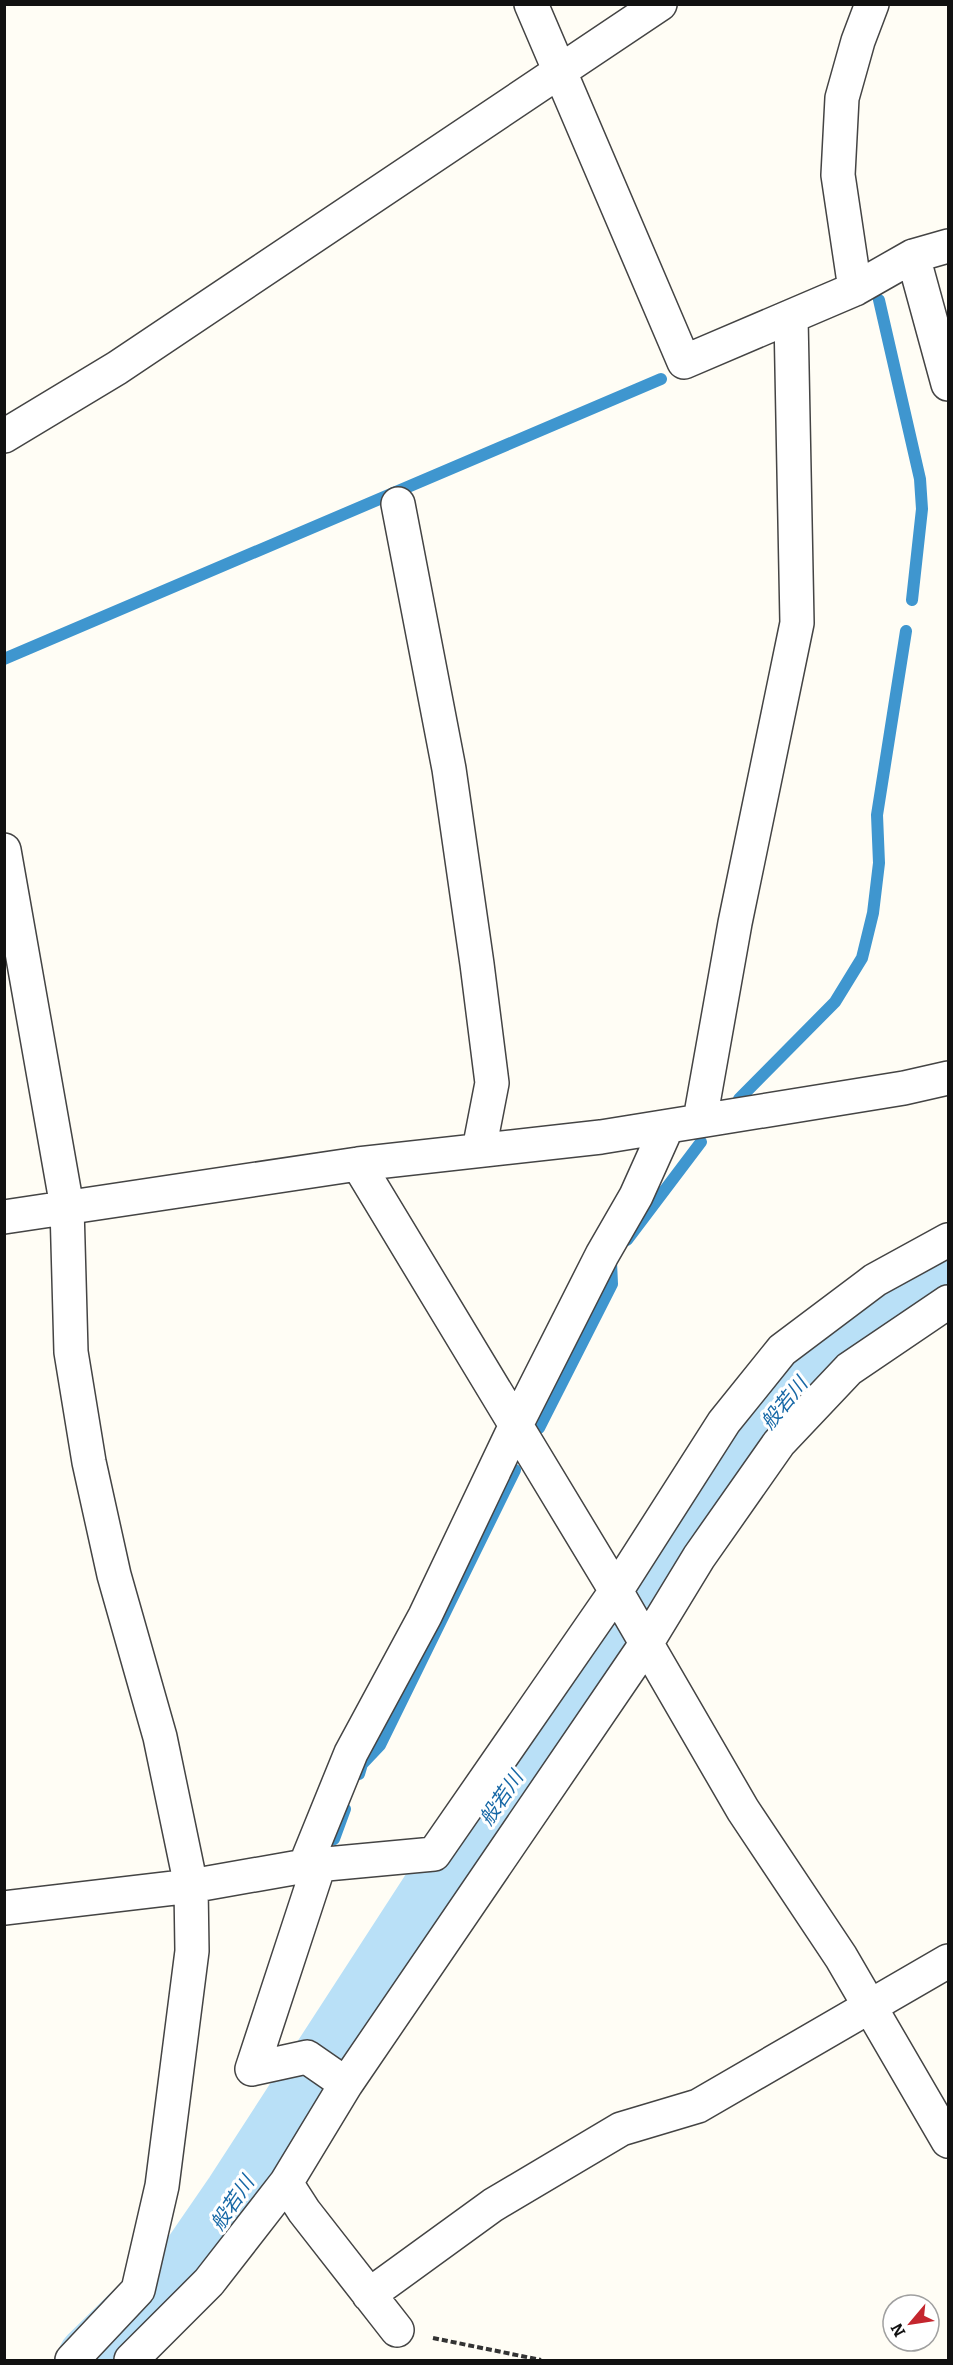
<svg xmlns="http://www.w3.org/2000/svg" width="953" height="2365" viewBox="0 0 953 2365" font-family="Bitter,'Noto Sans JP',serif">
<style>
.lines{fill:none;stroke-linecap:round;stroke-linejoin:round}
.stream{stroke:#3f96cf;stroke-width:12}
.river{stroke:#b9e0f7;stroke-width:70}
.minor-casing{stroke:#444;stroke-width:36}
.path{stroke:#333;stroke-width:4;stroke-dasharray:6 3;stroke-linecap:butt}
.minor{stroke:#fff;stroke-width:33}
.labels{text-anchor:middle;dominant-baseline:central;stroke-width:6;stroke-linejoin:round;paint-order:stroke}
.water-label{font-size:20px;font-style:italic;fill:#1768a6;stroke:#fff}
</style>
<rect width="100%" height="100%" fill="#fffdf5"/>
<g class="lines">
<path class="stream" d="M879,300L920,479L922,509L912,600
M4,659L661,379
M739,1099L835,1002L862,958L873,913L879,863L877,815L906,631
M627,1240L701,1142
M539,1428L612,1284L611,1262L613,1259
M359,1774L362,1764L380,1745L515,1470
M334,1839L345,1809"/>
<path class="river" d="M92,2360L197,2257L239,2196L471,1838L589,1666L780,1405L811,1370L863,1325L948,1274"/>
<g class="minor-casing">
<path id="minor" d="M531,4L684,362L855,289L913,256L948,246
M913,256L948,384
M855,289L838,175L842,98L858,41L872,4
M4,436L117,368L660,4
M398,504L449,769L477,964L492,1083L479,1150
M4,850L67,1207L71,1352L89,1462L114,1575L160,1737L191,1886L192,1951L162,2186L138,2290L72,2360
M700,1120L735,923L797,623L791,317
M358,1164L616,1591L743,1810L841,1957L948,2141
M4,1217L358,1164L601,1137L904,1088L948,1078
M305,1866L351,1753L425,1616L515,1427L602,1255L636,1196L667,1127
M4,1908L191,1886L305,1866L434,1854L616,1591L724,1422L782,1350L875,1280L948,1240
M252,2069L319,1865
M252,2069L307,2057L346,2084
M286,2183L304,2211L397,2330
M369,2295L493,2205L621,2129L698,2106L948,1961
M131,2360L209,2282L286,2183L346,2084L646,1644L699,1557L779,1443L849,1369L948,1302"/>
</g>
<path class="path" d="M433,2338L541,2360"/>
<use href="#minor" class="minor"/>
</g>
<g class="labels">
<g class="water-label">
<text transform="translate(784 1403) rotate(-51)">般若川</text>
<text transform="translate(501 1798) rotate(-56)">般若川</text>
<text transform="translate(232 2203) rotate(-56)">般若川</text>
</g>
</g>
<rect width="953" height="2365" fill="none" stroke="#111111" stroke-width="12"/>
<g transform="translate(911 2323) rotate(241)"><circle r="28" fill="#ffffff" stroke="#a0a0a0" stroke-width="1.5"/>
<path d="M0-4.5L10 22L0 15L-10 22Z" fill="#c4262e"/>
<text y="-9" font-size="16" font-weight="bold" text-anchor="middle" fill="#111111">N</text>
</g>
</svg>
